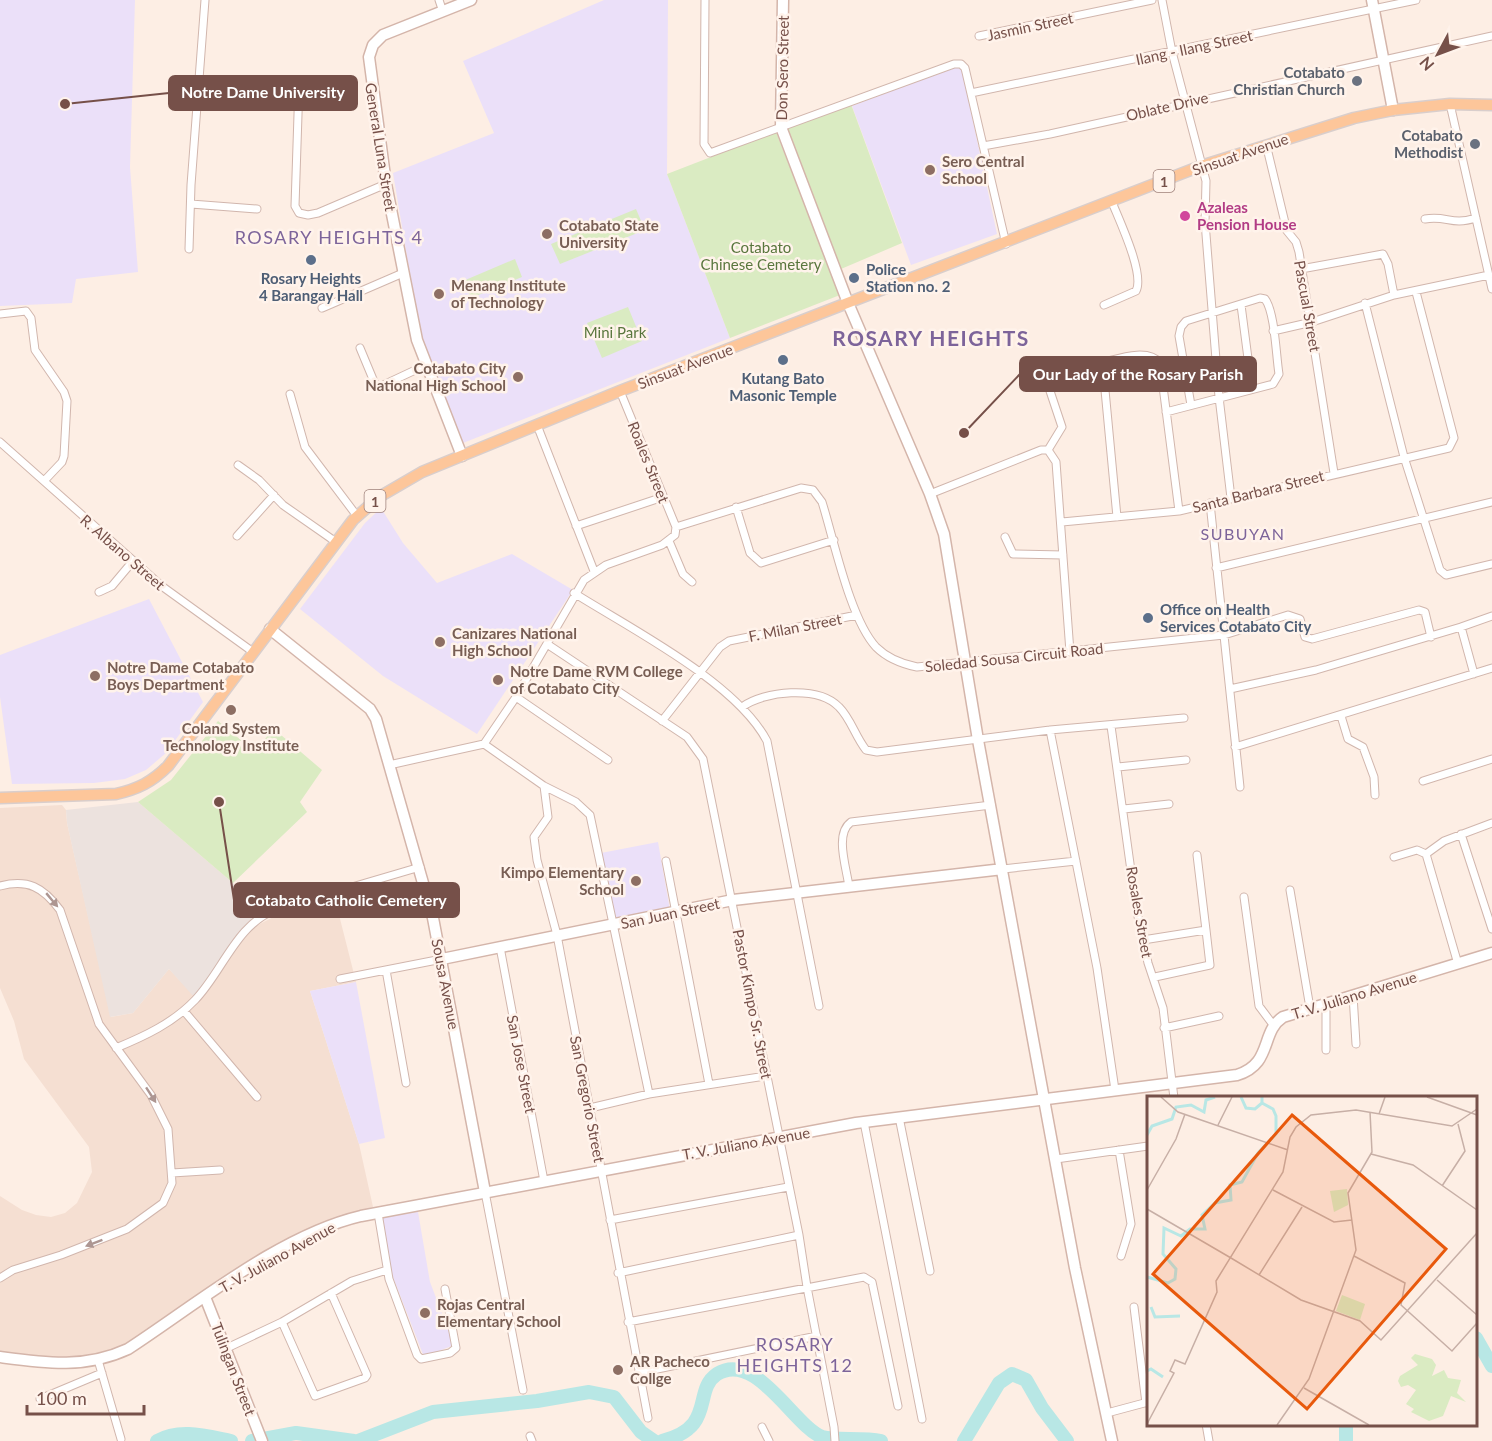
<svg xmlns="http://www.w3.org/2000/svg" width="1492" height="1441" viewBox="0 0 1492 1441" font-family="Lato,sans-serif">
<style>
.residential{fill:#f5dfd2}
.industrial{fill:#ece2de}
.education{fill:#ebe0f9}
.green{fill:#daebc2}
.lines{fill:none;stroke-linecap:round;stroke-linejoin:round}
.river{stroke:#b8e7e5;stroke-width:14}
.street-casing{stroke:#d1b6ad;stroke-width:9}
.secondary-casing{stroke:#d4b5aa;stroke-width:13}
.primary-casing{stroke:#d9cecc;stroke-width:13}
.street{stroke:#fff;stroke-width:7}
.secondary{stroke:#fff;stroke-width:10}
.primary{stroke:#fdc69a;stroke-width:10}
.oneway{fill:#ad9692}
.worship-dot{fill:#6b7280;stroke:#fff3eb;stroke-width:2}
.education-dot{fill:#8d6e63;stroke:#fff3eb;stroke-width:2}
.hotel-dot{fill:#d1479c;stroke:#fff3eb;stroke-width:2}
.service-dot{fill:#5c6f8a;stroke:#fff3eb;stroke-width:2}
.labels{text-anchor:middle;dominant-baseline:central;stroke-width:5;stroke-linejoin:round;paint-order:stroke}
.shield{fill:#fff3eb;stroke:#9f817a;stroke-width:1.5}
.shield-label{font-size:14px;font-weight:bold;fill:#765049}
.street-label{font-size:15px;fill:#765049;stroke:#fff3eb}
.worship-label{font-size:15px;font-weight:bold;fill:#5b616d;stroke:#fff3eb;text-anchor:end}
.education-label{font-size:15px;font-weight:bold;fill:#785e54;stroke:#fff3eb;text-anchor:start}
.hotel-label{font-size:15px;font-weight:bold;fill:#b23c85;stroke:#fff3eb;text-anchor:start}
.park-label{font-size:15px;fill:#59763d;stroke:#fff3eb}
.service-label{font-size:15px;font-weight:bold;fill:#4e5e75;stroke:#fff3eb;text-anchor:start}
.neighbourhood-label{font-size:16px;letter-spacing:1.5px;fill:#7d649a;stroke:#fff3eb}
.quarter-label{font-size:18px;letter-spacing:1.5px;fill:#7d649a;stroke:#fff3eb}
.district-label{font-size:21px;font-weight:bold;letter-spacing:1.5px;fill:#7d649a;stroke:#fff3eb}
.inset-river{fill:none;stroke:#b8e7e5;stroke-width:3}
.inset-road{fill:none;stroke:#c7afa6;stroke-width:1.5}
.view{fill:#e8590c;fill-opacity:0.15;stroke:#e8590c;stroke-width:3}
.inset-edge{fill:none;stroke:#765049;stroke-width:3}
.leader{fill:none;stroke:#765049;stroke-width:2}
.callout-dot{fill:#765049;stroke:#fff3eb;stroke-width:2}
.callout{fill:#765049;stroke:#765049;stroke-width:2}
.callout-label{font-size:16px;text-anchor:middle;font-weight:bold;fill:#fff}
</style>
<rect width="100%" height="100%" fill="#fdeee4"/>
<path class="residential" d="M62,805L66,810L67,823L111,1017L133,1013L169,969L199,1001L231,954L256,926L285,911L335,899L356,982L310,991L359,1144L373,1207L316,1226L217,1282L126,1344L111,1353L84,1360L0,1355V1196L22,1210L36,1215L51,1217L65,1213L77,1203L92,1172L89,1147L24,1059L14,1021L0,988V808Z"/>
<path class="industrial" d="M138,802L233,883L255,917L241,930L194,997L169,969L133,1013L110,1017L67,823L66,810Z"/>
<path class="education" d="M0,0H135L130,167L138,272L76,279L72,303L0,306Z
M604,0H668L667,174L730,338L463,443L420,334L393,173L494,133L463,61Z
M955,66L962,70L997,234L911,265L852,106Z
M381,508L403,543L437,583L512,554L573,590L477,734L383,676L300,609L365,523Z
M149,599L203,702L166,753L146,770L125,779L94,783L12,784L0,697V655Z
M658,842L670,910L613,920L601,853Z
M356,982L385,1138L359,1144L310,991Z
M418,1212L430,1282L454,1345L424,1357L391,1272L381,1217Z"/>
<path class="green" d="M851,104L902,243L841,269L787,128Z
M776,132L840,295L730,338L667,174Z
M636,209L645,230L560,264L551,244Z
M515,259L522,277L471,298L463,281Z
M628,307L642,341L602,358L587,323Z
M218,721L254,751L274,729L322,770L300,802L307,812L233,883L138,802L171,780Z"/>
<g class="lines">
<path class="river" d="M1476,1338L1492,1366
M157,1441C180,1428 206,1436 231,1441
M252,1441L296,1433L354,1441
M358,1441L433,1412L537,1401L589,1392L614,1397L641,1432L654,1441
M662,1441C717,1427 692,1391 717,1374C756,1350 793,1425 822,1437C835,1441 863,1437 881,1441
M964,1441L999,1383L1012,1374L1026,1380L1042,1408L1067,1441
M1346,1441V1424"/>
<g class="street-casing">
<path id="street" d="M439,0L443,12
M705,0L704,144L710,153L954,64H961L965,68L1006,244
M1162,0L1172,52L1206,181L1205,222L1219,397L1231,498
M979,36L1152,0
M299,84L295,206L299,213L308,215L318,213L386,184
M971,93L1416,0
M1450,104L1492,289
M1266,144L1287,231L1296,242L1299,252L1334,473
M983,146L1050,134L1492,36
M191,204L257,209
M1425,219C1447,215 1451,226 1476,218
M189,249L191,185L205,0
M1301,269L1383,254L1388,264L1394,295
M1365,303L1404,457L1440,570L1446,575L1492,564
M1104,305L1136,291C1145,274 1119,220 1112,202
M1241,305L1252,389
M322,308L403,273
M0,314L26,311L31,318L35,350L64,392L67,401L64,456L62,462L44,481
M1273,331L1312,322L1394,295L1489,275
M360,348L375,384L379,387L426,365
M1048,385L1062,427L1048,450
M290,394L305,447L357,516
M1166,412L1273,384L1279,374C1276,356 1275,312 1265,299L1260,298L1186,321L1181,327L1179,336L1191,405
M537,425L594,571
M0,442L163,587L253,652
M238,465L259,480L283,505L336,542
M930,494L1041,450H1048L1056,462L1070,652
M1210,503L1240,787
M736,507L750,553L761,563L834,540
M1117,517L1103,369L1108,361C1123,357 1149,349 1160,363L1179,511
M1062,522L1179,511L1449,448L1454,438L1416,292
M576,526L663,497
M676,527L801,488L813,490L822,502C834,540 850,619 876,647C887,658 902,664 917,667L1224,635L1288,615L1300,619L1305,637L1312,639L1419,610L1425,612L1431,637
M237,536L274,495
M1005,537L1013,554L1063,555
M669,541L683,574L692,582
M1216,568L1492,502
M99,592L112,586L133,561
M574,593C631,629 736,682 767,741L819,1006
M1461,627L1492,616
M547,644L687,737L703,759L799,1235L807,1287L834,1427L835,1441
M1230,689L1316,670L1461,627L1474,674
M516,697L608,760
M742,707C764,691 818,685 839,707C851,719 855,736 866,750L877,752L1050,730L1184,718
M1341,716L1348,739L1363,747L1374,777L1375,795
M662,721L720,647L729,641L857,615
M1111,726L1136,907L1148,963L1163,1008L1174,1098
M1050,730L1097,968L1115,1090
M484,744L516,697L584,580L606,565L662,545L675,535L676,527L620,391
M1235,747L1492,668
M389,765L484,744L544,786L576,802L590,815L649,1094
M1118,767L1186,760
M1423,781L1492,759
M544,786L548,817L534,837L537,860L557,935L648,1418
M1124,809L1169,804
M1461,834L1492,929
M1426,854L1444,841L1492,823
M1197,855L1206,930
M1394,857L1417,850L1426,854L1458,964
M666,861L709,1084
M1003,869L1076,861
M0,886C28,879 43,887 60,910L99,1024L151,1095L168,1129L172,1183L163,1203L127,1229L61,1255L13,1270L0,1278
M849,887C847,869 834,834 851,822L991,805
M1290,890L1310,1008
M1244,897L1259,1006L1274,1026
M1143,940L1206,930L1210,965L1155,977
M500,947L544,1181
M386,970L406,1083
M340,979L442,959
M1353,995L1356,1044
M184,1011L257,1097
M1164,1028L1219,1016
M116,1048C145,1036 173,1023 195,1000C223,971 236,924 277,909L420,867
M1326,1050V1003
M590,1108L649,1094L766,1076
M899,1117L930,1271
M864,1122L922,1419
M1119,1150L1131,1224L1121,1256
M1056,1159L1148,1146
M172,1173L220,1170
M485,1192L523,1390
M378,1213L389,1279L417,1355L421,1359L450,1353L456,1348L445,1289
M610,1220L788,1187
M618,1273L799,1235
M1134,1307L1146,1403
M282,1322L315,1396L365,1378L367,1375L331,1293
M628,1322L864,1277L872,1282L898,1406
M227,1348L282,1322L352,1281L387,1270
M98,1360L121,1439
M638,1373L817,1336
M40,1399L102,1373
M1107,1413L1148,1402
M1206,1424L1209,1441
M762,1427L769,1441
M530,1436L532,1441"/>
</g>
<g class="secondary-casing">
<path id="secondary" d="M783,0L781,127L848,303L930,494L944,534L978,740L1075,1268L1112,1441
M1372,0L1393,110
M462,456L417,340L386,184L369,57L373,45L383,35L471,0
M270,629L370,709L376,719L433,918L485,1192
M442,959L733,900L1003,869
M205,1297L262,1441
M0,1357C45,1363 85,1369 128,1349C197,1304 280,1235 361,1216L856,1123L1237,1075C1273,1064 1260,1032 1283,1017L1492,953"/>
</g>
<g class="primary-casing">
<path id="primary" d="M0,798L116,794C138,789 152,782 168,766L353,520L379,497L422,472L620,391L1201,166L1354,118L1393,110L1450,104L1492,105"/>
</g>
<use href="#street" class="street"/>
<use href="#secondary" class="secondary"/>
<use href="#primary" class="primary"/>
</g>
<defs><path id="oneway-solid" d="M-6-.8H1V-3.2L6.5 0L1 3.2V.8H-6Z" transform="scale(1.5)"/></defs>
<g class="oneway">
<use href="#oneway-solid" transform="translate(52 900) rotate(50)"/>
<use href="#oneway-solid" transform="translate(151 1095) rotate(57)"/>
<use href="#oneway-solid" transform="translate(94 1243) rotate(159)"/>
</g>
<g class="worship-dot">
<circle cx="1357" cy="81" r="6"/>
<circle cx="1475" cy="144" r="6"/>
</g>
<g class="education-dot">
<circle cx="930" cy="170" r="6"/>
<circle cx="547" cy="234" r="6"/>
<circle cx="439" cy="294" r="6"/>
<circle cx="518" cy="377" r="6"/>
<circle cx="440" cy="642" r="6"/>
<circle cx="95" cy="676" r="6"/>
<circle cx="498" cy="680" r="6"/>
<circle cx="231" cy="710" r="6"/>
<circle cx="636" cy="881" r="6"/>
<circle cx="425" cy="1313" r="6"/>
<circle cx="618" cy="1370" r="6"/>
</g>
<circle class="hotel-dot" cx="1185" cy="216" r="6"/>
<g class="service-dot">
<circle cx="311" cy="260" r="6"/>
<circle cx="854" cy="278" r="6"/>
<circle cx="783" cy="360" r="6"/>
<circle cx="1148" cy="618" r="6"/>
</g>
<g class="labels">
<g class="shield">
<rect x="1153.5" y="170" width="21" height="22" rx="4.5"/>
<rect x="364.5" y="490" width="21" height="22" rx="4.5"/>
</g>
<g class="shield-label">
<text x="1164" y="181">1</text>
<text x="375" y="501">1</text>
</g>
<g class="street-label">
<text transform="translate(1030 26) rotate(-12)">Jasmin Street</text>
<text transform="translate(1194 47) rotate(-12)">Ilang - Ilang Street</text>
<text transform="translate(782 68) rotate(-89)">Don Sero Street</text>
<text transform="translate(1167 106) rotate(-13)">Oblate Drive</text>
<text transform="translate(381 147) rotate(81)">General Luna Street</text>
<text transform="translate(1240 154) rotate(-19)">Sinsuat Avenue</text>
<text transform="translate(1308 306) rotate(80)">Pascual Street</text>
<text transform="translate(685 366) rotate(-21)">Sinsuat Avenue</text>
<text transform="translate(649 462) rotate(68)">Roales Street</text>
<text transform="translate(1258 491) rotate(-14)">Santa Barbara Street</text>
<text transform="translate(123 552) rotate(41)">R. Albano Street</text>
<text transform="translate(795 627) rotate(-11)">F. Milan Street</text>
<text transform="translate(1014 657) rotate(-6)">Soledad Sousa Circuit Road</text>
<text transform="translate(1140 912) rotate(80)">Rosales Street</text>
<text transform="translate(670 913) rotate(-12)">San Juan Street</text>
<text transform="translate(446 984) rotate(79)">Sousa Avenue</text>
<text transform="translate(1354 995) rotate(-17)">T. V. Juliano Avenue</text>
<text transform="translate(753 1004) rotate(79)">Pastor Kimpo Sr. Street</text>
<text transform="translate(522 1064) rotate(79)">San Jose Street</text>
<text transform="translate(588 1099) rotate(79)">San Gregorio Street</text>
<text transform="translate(746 1143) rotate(-10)">T. V. Juliano Avenue</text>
<text transform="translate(277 1257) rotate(-29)">T. V. Juliano Avenue</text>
<text transform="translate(234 1369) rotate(69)">Tulingan Street</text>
</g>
<g class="worship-label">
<text x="1345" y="72">Cotabato<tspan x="1345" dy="17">Christian Church</tspan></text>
<text x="1463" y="135">Cotabato<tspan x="1463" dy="17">Methodist</tspan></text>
</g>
<g class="education-label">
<text x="942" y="161">Sero Central<tspan x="942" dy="17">School</tspan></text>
<text x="559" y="225">Cotabato State<tspan x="559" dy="17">University</tspan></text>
<text x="451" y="285">Menang Institute<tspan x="451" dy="17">of Technology</tspan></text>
<text x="506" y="368" text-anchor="end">Cotabato City<tspan x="506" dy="17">National High School</tspan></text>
<text x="452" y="633">Canizares National<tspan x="452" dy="17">High School</tspan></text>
<text x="107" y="667">Notre Dame Cotabato<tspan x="107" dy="17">Boys Department</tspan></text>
<text x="510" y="671">Notre Dame RVM College<tspan x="510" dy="17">of Cotabato City</tspan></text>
<text x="231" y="728" text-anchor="middle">Coland System<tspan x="231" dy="17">Technology Institute</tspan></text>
<text x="624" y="872" text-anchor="end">Kimpo Elementary<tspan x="624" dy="17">School</tspan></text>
<text x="437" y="1304">Rojas Central<tspan x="437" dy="17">Elementary School</tspan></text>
<text x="630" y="1361">AR Pacheco<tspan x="630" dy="17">Collge</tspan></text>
</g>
<g class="hotel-label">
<text x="1197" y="207">Azaleas<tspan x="1197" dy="17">Pension House</tspan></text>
</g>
<g class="park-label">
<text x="761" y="247">Cotabato<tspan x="761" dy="17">Chinese Cemetery</tspan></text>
<text x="615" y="332">Mini Park</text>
</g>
<g class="service-label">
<text x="866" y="269">Police<tspan x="866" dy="17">Station no. 2</tspan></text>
<text x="311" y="278" text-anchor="middle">Rosary Heights<tspan x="311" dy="17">4 Barangay Hall</tspan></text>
<text x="783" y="378" text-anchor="middle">Kutang Bato<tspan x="783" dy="17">Masonic Temple</tspan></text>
<text x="1160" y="609">Office on Health<tspan x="1160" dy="17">Services Cotabato City</tspan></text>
</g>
<g class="neighbourhood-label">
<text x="1243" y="533">SUBUYAN</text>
</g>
<g class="quarter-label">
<text x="329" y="237">ROSARY HEIGHTS 4</text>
<text x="795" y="1344">ROSARY<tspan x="795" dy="21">HEIGHTS 12</tspan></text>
</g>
<g class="district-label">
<text x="931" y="337">ROSARY HEIGHTS</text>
</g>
</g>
<g transform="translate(1147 1096)">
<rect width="330" height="330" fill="#fdeee4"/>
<path d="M200,93L201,109L187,116L183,95ZM195,199L218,208L213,224L189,215ZM268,258L285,263L289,269L285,280L297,274L301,282L314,284L310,297L319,306L304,300L296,320L282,325L264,316L267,313L259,308L269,294L261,289L254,291L251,285L253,280L271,269L264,262Z" fill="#daebc2"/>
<path class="inset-river" d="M94,1L99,12L108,13L115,7V1M0,39L5,30L25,23L29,11L44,9L57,16L59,4L68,1M0,181L21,187L28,183L29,173L16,158L17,132L34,140L43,133H58L55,119L68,107L84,104L83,89L95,86L111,57L129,38V20L126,13L115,7M4,211L8,221L33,220M0,275L4,273L16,281"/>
<path class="inset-road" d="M14,1L31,16L141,54M280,1L330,19M232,18L238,1M71,29L85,1M224,58L266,69L330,114M295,90L318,55L311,28M0,94L29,43L38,18M126,94L187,126L205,124M0,113L84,162M207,160L258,187L254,209L305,255L330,227M84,162L154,204L213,225L234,244L330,137M112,179L155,111M290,184L330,219M157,292L222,329M0,328L27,277L23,275L28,264L38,268L70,196L69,185L136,76L143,41L149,31L164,19L209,14L305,30L330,13M130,329L162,283L209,154L201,97L225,56L223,16"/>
<path class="view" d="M145,19L299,153L160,313L6,178Z"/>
<rect width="330" height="330" class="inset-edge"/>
</g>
<path class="leader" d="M65 104L169 93M964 433L1020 374M219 802L234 900"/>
<g class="callout-dot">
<circle cx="65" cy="104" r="6"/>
<circle cx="964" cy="433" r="6"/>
<circle cx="219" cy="802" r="6"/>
</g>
<g class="callout">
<rect x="169" y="76" width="188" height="34" rx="6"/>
<rect x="1020" y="357" width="236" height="34" rx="6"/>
<rect x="234" y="883" width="225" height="34" rx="6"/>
</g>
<g class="callout-label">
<text x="263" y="98">Notre Dame University</text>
<text x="1138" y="380">Our Lady of the Rosary Parish</text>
<text x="346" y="906">Cotabato Catholic Cemetery</text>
</g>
<g transform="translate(1438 54) rotate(229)" stroke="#fff3eb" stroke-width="4.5" paint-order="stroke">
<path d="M0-4.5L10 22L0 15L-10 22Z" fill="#765049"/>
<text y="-9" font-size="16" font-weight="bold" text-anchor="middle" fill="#765049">N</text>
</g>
<path d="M27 1405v9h117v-9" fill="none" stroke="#765049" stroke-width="3"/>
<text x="36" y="1405" font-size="18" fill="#765049" stroke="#fff3eb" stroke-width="4.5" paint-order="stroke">100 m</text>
</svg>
